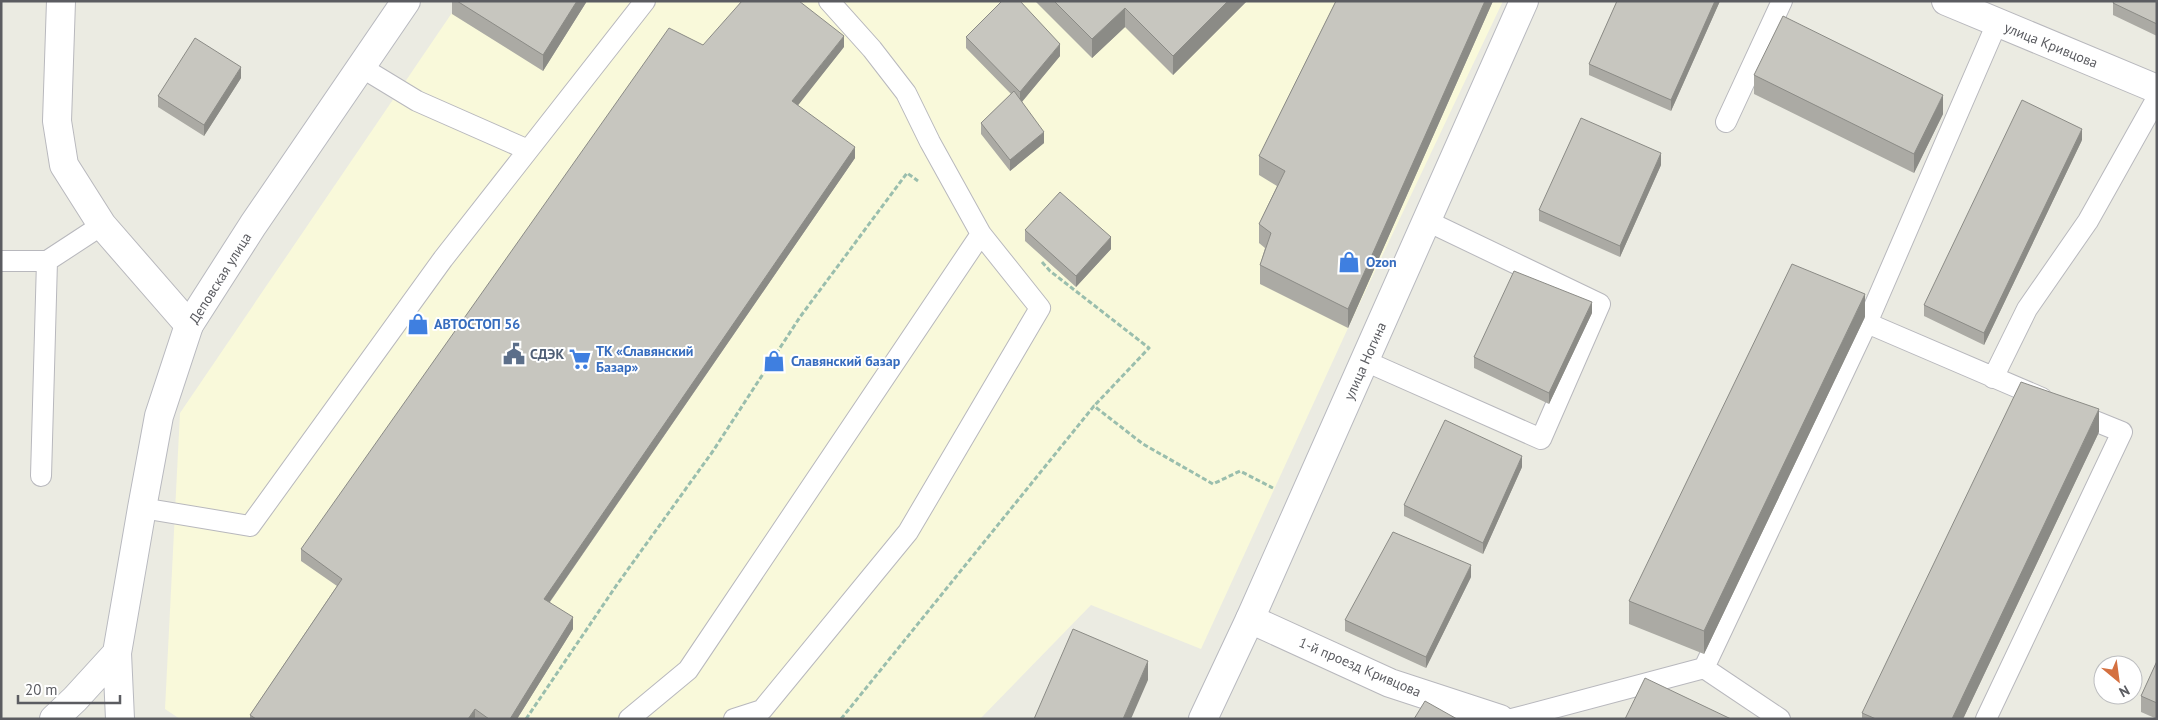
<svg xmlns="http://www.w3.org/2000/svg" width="2158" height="720" viewBox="0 0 2158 720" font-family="'PT Sans',sans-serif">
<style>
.commercial{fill:#f9f9da}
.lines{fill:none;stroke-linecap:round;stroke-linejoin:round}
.lane-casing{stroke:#b8b8bd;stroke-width:22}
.street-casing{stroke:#b8b8bd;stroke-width:30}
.secondary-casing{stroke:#b8b9bf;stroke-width:30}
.path{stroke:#9abead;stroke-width:3;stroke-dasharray:5 2.5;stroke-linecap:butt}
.lane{stroke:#fff;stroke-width:20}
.street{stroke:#fff;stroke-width:28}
.secondary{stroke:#fff;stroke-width:28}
.wall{fill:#abaaa4}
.shaded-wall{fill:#8b8b86}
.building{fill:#c7c6bf;stroke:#8b8b86}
.labels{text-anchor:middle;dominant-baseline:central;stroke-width:4;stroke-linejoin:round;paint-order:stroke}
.street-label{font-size:14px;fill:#5b5c61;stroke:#fff}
.shop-label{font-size:14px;font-weight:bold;fill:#366cbe;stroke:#fff;text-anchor:start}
.service-label{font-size:14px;font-weight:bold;fill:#4e5e75;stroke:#fff;text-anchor:start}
</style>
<rect width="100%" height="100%" fill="#ebebe2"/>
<path class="commercial" d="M460,1H1503L1348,328L1201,649L1091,605L980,719H180L165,709L180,413Z"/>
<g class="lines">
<g class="lane-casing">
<path id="lane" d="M361,67L417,101L528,150
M1726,122L1782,1
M1,261H47L102,225
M1867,323L1997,23
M1365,361L1541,439L1600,304L1427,221
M1993,378L2027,309L2088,221L2157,98
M41,476L47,261
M142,508L250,526L443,259L645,1
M1704,668L1780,719
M629,719L688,670L981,234
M734,719L762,710L908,532L1040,308L981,234L930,142L906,93L872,49L829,1
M1512,719L1704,668L1867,323L2042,398
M1986,719L2122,432L2075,413"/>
</g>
<g class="street-casing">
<path id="street" d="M61,1L57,121L64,165L102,225L189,325
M1946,1L2157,89
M1250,619L1390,683L1500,719"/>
</g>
<g class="secondary-casing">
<path id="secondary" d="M54,719L75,699L117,653
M120,719L117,653L142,508L159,416L189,325L253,225L406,1
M1203,719L1250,619L1524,1"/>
</g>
<path class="path" d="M1042,262L1050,271L1149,348L1094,406
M526,719L616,586L713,451L800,317L907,173L918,181
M841,719L1094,406L1143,444L1213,484L1240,471L1273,488"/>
<use href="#lane" class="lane"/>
<use href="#street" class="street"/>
<use href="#secondary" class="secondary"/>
</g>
<path class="wall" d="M452,1H587L543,71L452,14Z
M1035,1H1247L1173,75L1125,27L1092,58Z
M1336,1H1493L1348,328L1260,284V265L1265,248L1259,243V224L1277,186L1259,175V156Z
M1617,1H1720L1671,111L1589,75V64Z
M2157,1V36L2113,15V3Z
M966,37L1060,56L1022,102L1044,143L1010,171L981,134V123L1011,94L966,48Z
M844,47L797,105L855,158L550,602L573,629L517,719H250V715L337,586L301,561V549Z
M1754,75L1943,114L1914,173L1754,94Z
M241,78L204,136L158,107V96Z
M2082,140L1984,345L1924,316V305Z
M1661,165L1620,257L1539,221V210Z
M1025,230L1111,249L1076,287L1025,241Z
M1592,313L1549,404L1474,368V357Z
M1865,317L1704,654L1629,624V601Z
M2099,432L1963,719H1862V713Z
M1522,467L1483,554L1404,516V505Z
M1471,577L1426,668L1345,631V620Z
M2157,661V719L2141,712V696Z"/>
<path class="shaded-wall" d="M577,1H587L543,71V55Z
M1228,1H1247L1173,75V56Z
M1485,1H1493L1348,328V309Z
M1715,1H1720L1671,111V100Z
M1125,8V27L1092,58V39Z
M844,36V47L792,113V101Z
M1060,44V56L1020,104V92Z
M241,67V78L204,136V125Z
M1943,95V114L1914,173V154Z
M2082,129V140L1984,345V333Z
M1044,132V143L1010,171V160Z
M855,147V158L544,610V599Z
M1661,153V165L1620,257V246Z
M1111,237V249L1076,287V276Z
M1865,294V317L1704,654V631Z
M1592,302V313L1549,404V393Z
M2099,409V432L1963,719H1952Z
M1522,456V467L1483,554V543Z
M1471,565V577L1426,668V657Z
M573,617V629L517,719H510Z
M1148,661V680L1131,719H1123Z
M475,709V719H468Z"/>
<path class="building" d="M457,1H577L543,55Z
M742,1H799L844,36L792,101L855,147L544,599L573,617L510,719H489L475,709L468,719H256L250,715L342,579L301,549L669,28L703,45Z
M1002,1H1020L1060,44L1020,92L966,37Z
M1054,1H1228L1173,56L1125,8L1092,39Z
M1336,1H1485L1348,309L1260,265L1271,233L1259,224L1285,171L1259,156Z
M1617,1H1715L1671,100L1589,64Z
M2114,1H2157V24L2113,3Z
M1783,16L1943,95L1914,154L1754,75Z
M195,38L241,67L204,125L158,96Z
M1014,91L1044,132L1010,160L981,123Z
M2022,100L2082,129L1984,333L1924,305Z
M1581,118L1661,153L1620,246L1539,210Z
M1060,192L1111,237L1076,276L1025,230Z
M1792,264L1865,294L1704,631L1629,601Z
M1514,271L1592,302L1549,393L1474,357Z
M2021,382L2099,409L1952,719H1876L1862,713Z
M1445,420L1522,456L1483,543L1404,505Z
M1393,532L1471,565L1426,657L1345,620Z
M1073,629L1148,661L1123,719H1034Z
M2157,661V703L2141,696Z
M1645,678L1731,719H1625Z
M1425,701L1457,719H1414Z"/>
<defs>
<g id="shop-bare" transform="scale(1.725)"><path d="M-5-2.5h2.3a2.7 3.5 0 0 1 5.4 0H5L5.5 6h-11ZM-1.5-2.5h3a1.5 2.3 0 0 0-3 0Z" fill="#3f7fe0" stroke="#fff" stroke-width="2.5" paint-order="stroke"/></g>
<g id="civic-bare" transform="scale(1.725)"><path d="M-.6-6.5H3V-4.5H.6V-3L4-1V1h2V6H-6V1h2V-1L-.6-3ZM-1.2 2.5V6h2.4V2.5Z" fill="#5c6f8a" stroke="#fff" stroke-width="2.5" paint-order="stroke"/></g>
<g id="supermarket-bare" transform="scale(1.725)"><path d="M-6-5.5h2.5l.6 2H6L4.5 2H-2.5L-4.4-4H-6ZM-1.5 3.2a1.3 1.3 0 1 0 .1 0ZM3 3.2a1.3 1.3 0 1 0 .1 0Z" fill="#3f7fe0" stroke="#fff" stroke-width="2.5" paint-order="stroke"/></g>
</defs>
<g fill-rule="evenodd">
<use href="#shop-bare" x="1349" y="262"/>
<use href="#shop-bare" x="418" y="324"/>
<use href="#civic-bare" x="514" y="354"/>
<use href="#supermarket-bare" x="580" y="359"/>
<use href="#shop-bare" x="774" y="361"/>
</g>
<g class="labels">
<g class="street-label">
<text transform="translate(2051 45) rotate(22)">улица Кривцова</text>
<text transform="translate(220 278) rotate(-58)">Деповская улица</text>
<text transform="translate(1365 361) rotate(-66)">улица Ногина</text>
<text transform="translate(1360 667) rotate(23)">1-й проезд Кривцова</text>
</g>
<g class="shop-label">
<text x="1366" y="262">Ozon</text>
<text x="434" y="324">АВТОСТОП 56</text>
<text x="596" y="351">ТК «Славянский<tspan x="596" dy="16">Базар»</tspan></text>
<text x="791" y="361">Славянский базар</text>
</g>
<g class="service-label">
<text x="530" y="354">СДЭК</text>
</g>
</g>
<rect width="2158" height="720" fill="none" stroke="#5b5c61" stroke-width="5"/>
<g transform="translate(2118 680) rotate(151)"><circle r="24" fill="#ffffff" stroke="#bdbec0"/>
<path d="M0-4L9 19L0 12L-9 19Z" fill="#d47040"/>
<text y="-8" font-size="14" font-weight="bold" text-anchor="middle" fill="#5b5c61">N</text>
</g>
<path d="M18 695v8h102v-8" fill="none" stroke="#5b5c61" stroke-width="2.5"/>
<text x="25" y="695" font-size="15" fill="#5b5c61" stroke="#ffffff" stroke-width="4" paint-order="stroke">20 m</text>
</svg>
